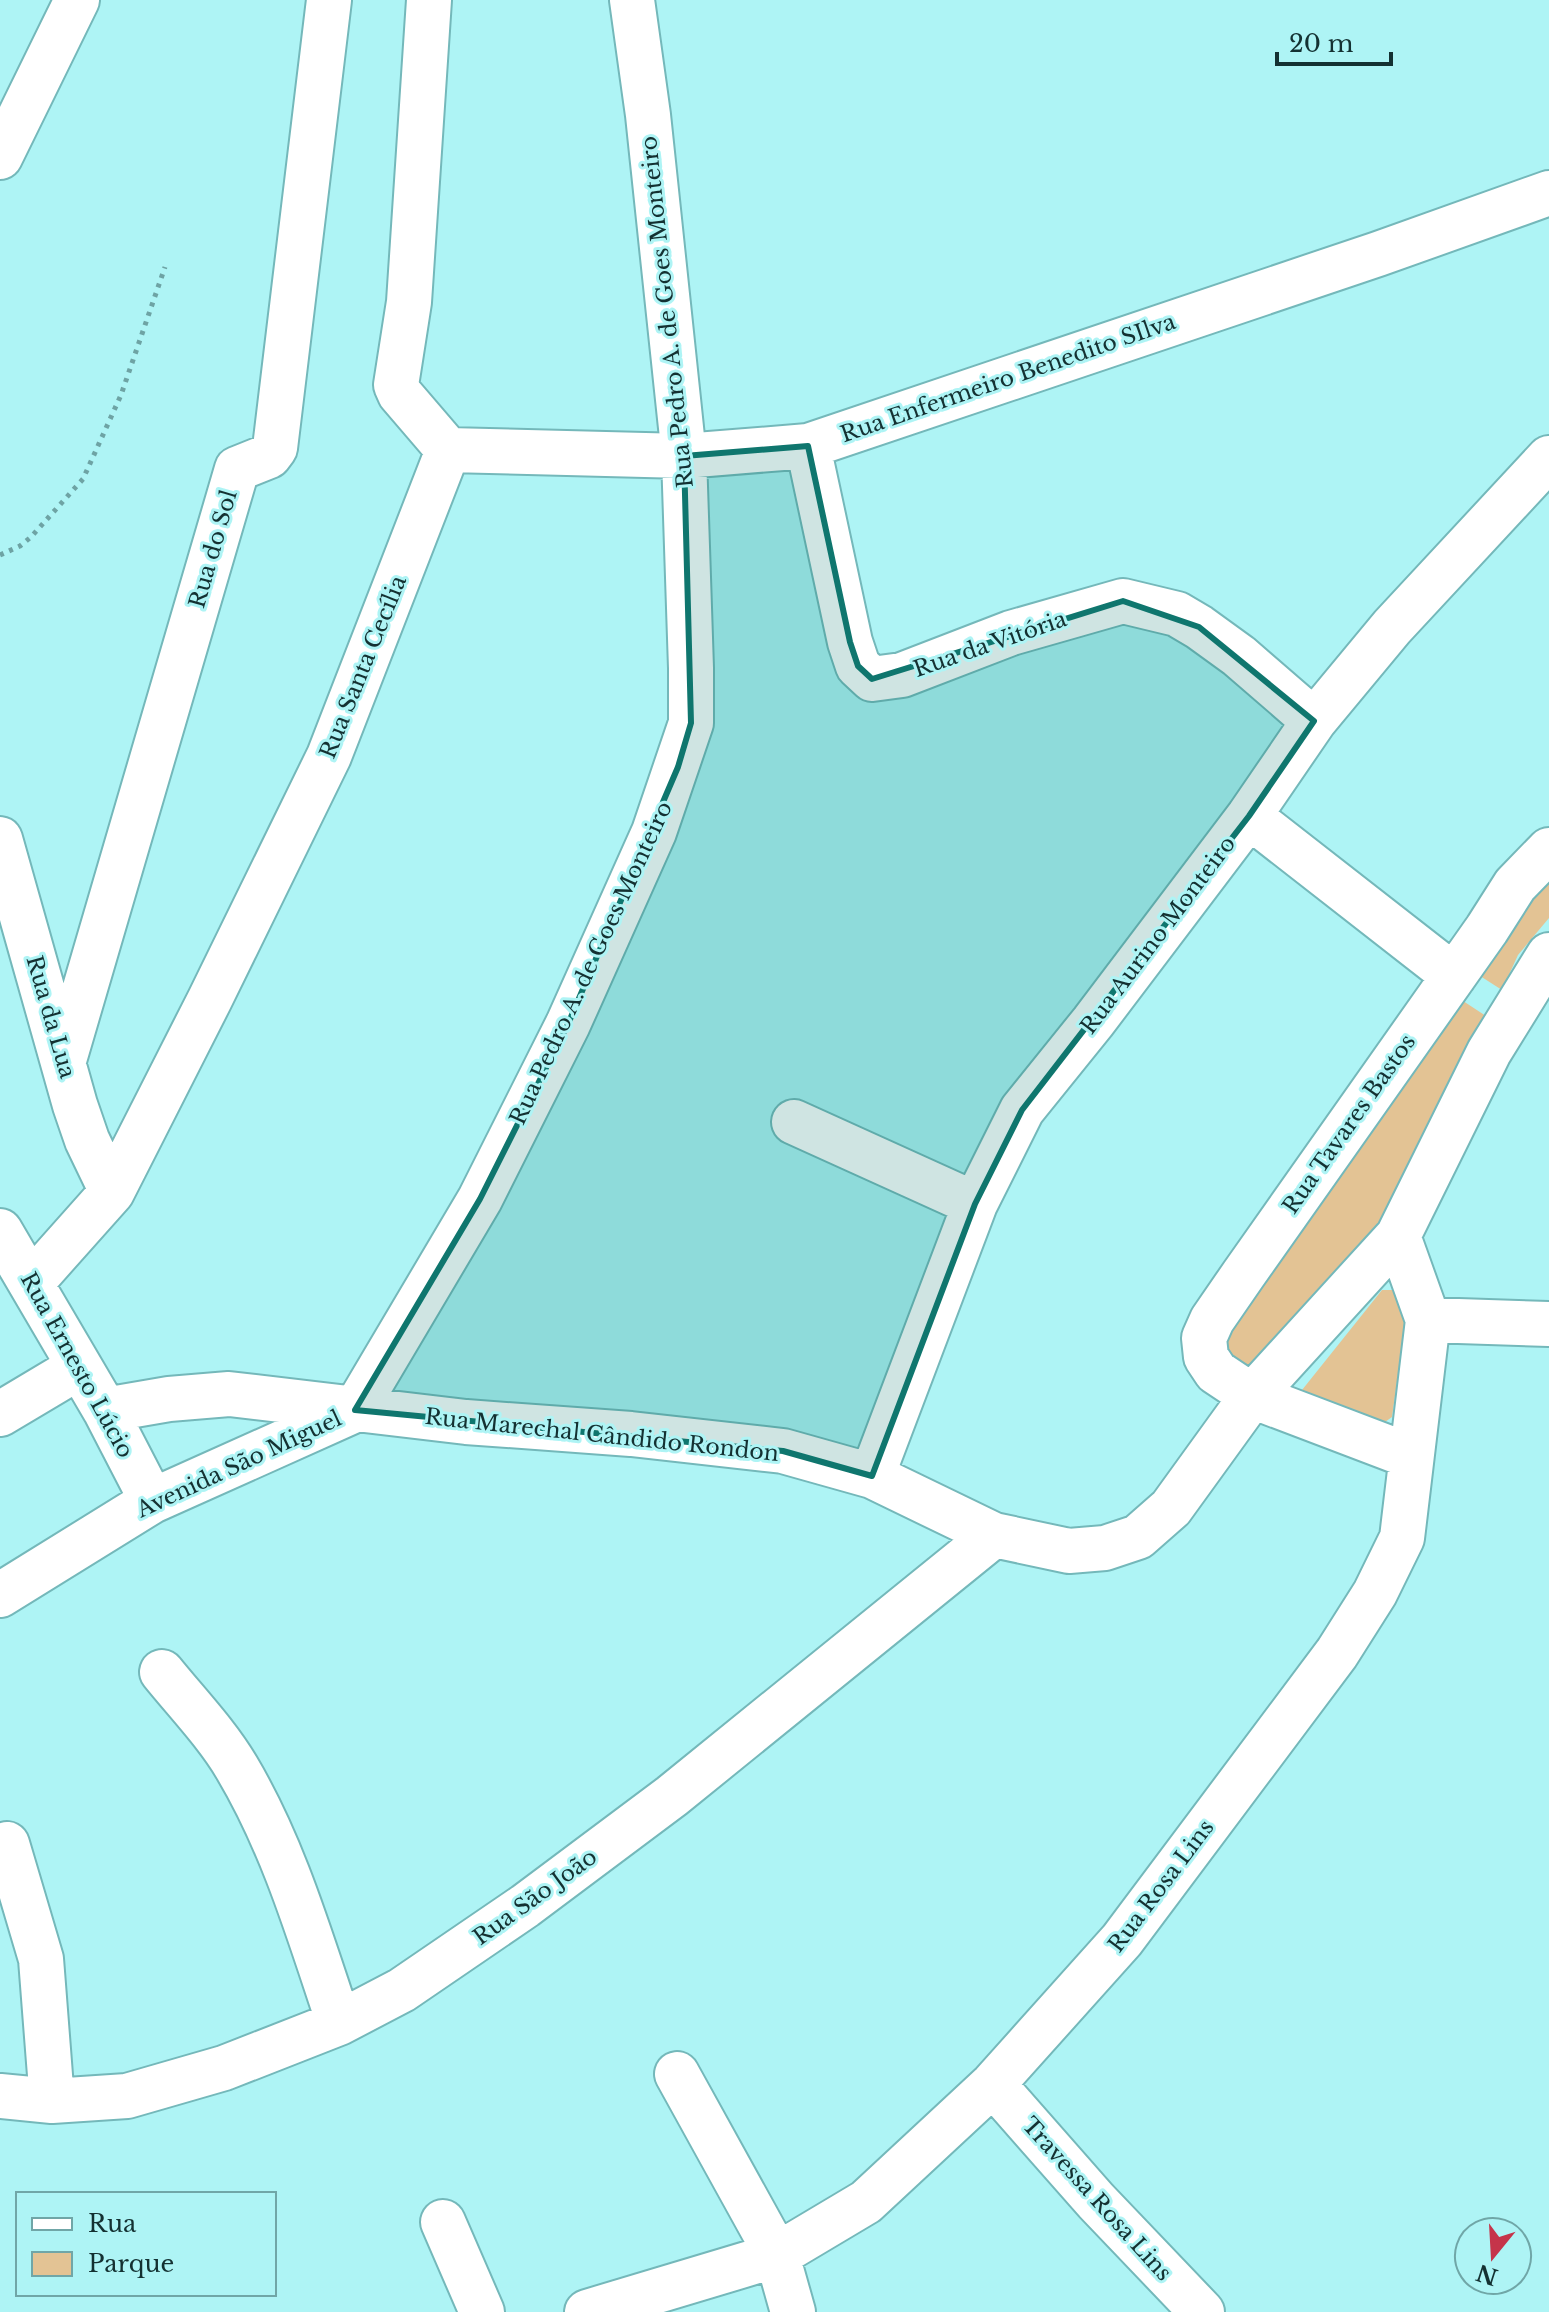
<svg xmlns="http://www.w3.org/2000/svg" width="1549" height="2312" viewBox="0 0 1549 2312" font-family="'Libre Baskerville',serif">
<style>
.green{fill:#e3c394}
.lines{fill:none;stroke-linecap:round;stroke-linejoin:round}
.minor-casing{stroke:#74b8ba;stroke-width:48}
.path{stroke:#6ea3a4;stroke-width:5;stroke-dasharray:4 6;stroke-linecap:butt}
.minor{stroke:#fff;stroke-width:44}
.marked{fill:#0f766e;fill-opacity:0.2;stroke:#0f766e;stroke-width:6;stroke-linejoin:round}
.labels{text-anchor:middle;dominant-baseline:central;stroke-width:6;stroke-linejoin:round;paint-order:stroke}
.street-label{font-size:22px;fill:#143132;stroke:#aef4f5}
</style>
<rect width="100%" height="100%" fill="#aef4f5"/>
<path class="green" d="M1549,873V918L1518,955L1502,990L1477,974Z
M1457,997L1489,1018L1411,1190L1260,1377L1233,1366L1227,1344L1231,1322Z
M1382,1290H1396L1409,1296L1392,1417L1378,1427L1306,1400L1302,1390Z"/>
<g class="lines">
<g class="minor-casing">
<path id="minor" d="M429,0L409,302L396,385L400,394L448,450
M0,157L77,0
M808,446L850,642L858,666L872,679L902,675L1011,633L1123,601L1177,614L1199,627L1239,656L1314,721
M448,450L684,456L808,446L1378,254L1549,193
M1249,816L1454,976
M0,839L75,1105L87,1140L112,1192
M64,1060L237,469L269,456L275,448L329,0
M794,1122L975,1204
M0,1231L105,1410L152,1501
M31,1283L112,1192L210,999L329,756L448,450
M1428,1320L1549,1324
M105,1410L169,1399L229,1394L466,1422L631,1434L783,1451L872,1476L994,1535L1069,1551L1105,1548L1138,1537L1171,1508L1252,1396L1398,1236L1489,1052L1549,955
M0,1414L79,1367
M1410,1456L1252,1396L1216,1372L1206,1357L1204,1338L1212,1320L1243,1275L1487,929L1515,885L1549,850
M872,1476L975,1204L1022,1110L1093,1022L1249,816L1314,721L1392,627L1549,458
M0,1595L152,1501L355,1410L480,1199L568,1024L654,832L691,723V668L684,456L648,115L632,0
M162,1672C187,1703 217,1734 237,1768C284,1847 310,1937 339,2023
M7,1844L41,1959L52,2101
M677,2074L777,2255L793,2312
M993,2084L1096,2201L1202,2312
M0,2096L52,2101L127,2096L224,2068L339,2023L402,1990L525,1906L672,1796L994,1535
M443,2222L482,2312
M587,2312L777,2255L866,2202L993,2084L1122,1940L1337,1653L1375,1593L1402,1538L1428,1320L1398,1236"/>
</g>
<path class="path" d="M0,555L20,546L31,537L83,479L121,395L165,267"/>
<use href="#minor" class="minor"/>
</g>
<path class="marked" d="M808,446L850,642L858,666L872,679L1123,601L1199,627L1314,721L1249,816L1022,1110L975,1204L872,1476L783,1451L355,1410L480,1199L568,1024L678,767L691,723L684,456Z"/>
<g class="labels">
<g class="street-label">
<text transform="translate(667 312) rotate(-96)">Rua Pedro A. de Goes Monteiro</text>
<text transform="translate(1008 378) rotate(-19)">Rua Enfermeiro Benedito SIlva</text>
<text transform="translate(213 549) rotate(-74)">Rua do Sol</text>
<text transform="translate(990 644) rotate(-19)">Rua da Vitória</text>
<text transform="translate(363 667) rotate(-68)">Rua Santa Cecília</text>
<text transform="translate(1158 935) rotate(-53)">Rua Aurino Monteiro</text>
<text transform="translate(591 963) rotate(-65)">Rua Pedro A. de Goes Monteiro</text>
<text transform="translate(51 1017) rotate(74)">Rua da Lua</text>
<text transform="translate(1349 1124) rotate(-55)">Rua Tavares Bastos</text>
<text transform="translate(77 1365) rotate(61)">Rua Ernesto Lúcio</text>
<text transform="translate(602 1435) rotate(6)">Rua Marechal Cândido Rondon</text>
<text transform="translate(239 1464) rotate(-25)">Avenida São Miguel</text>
<text transform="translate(1161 1886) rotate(-53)">Rua Rosa Lins</text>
<text transform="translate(535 1897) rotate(-36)">Rua São João</text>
<text transform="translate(1097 2199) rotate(48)">Travessa Rosa Lins</text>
</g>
</g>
<rect x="16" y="2192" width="260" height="104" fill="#aef4f5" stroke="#70a6a7" stroke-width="2"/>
<rect x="32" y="2218" width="40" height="12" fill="#ffffff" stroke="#70a6a7" stroke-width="2"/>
<text x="88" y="2232" font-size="24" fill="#143132">Rua</text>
<rect x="32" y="2252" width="40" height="24" fill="#e3c394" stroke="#70a6a7" stroke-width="2"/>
<text x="88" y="2272" font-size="24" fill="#143132">Parque</text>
<g transform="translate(1493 2256) rotate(198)"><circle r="38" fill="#aef4f5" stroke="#70a6a7" stroke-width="2"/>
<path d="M0-6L14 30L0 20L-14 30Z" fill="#c5344a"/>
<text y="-12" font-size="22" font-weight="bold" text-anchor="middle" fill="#143132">N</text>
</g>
<path d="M1277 52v12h114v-12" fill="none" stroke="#143132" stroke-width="4"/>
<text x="1289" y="52" font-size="24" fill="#143132" stroke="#aef4f5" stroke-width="6" paint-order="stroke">20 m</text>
</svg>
